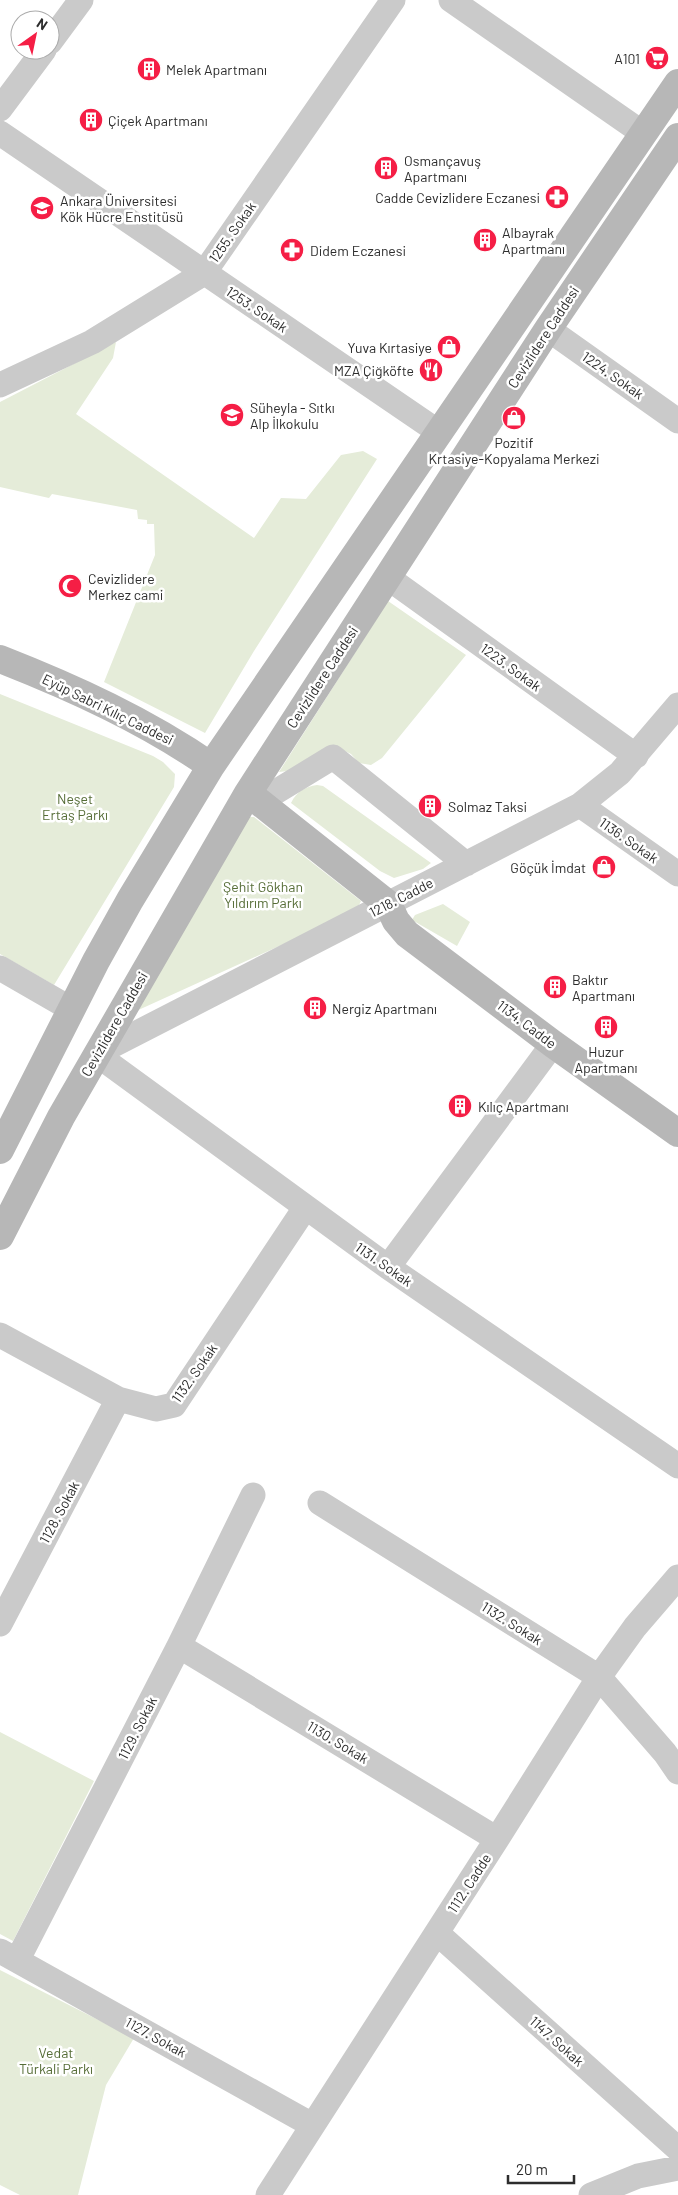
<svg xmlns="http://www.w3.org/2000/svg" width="678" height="2195" viewBox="0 0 678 2195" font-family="Barlow,sans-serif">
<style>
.green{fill:#e5ecd9}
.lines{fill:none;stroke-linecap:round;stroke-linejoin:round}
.street{stroke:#cacaca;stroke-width:25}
.secondary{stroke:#b7b7b7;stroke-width:28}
.labels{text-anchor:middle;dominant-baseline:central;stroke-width:5;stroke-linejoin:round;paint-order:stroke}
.poi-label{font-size:14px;fill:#2d2d2d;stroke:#fff;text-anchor:start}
.street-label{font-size:14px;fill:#2d2d2d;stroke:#fff}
.park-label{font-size:14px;fill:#566d37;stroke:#fff}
</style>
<rect width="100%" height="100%" fill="#fff"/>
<path class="green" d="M116,342L113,358L76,414L254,538L281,498L306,499L341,455L363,451L377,459L254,651L205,733L104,682L155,555L154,524H147V520L138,519L137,510L52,494L49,498L0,487V402Z
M388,601L466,655L382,758L371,765L359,763L351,754L334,746L297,770L279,772Z
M0,694L153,756L163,762L175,774L174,787L54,985L0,954Z
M317,785L323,786L431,863L423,869L394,878L380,871L291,803C297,791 305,787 317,785Z
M248,817H254L361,901L356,911L134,1012Z
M443,904L470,922L457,946L412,920L415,915Z
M0,1732L94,1781L13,1941L0,1934Z
M0,1970L134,2038L106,2085L78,2195H20L0,2185Z"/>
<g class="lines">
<path class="street" d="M451,0L644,134
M50,42L81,0
M0,109L44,50
M0,133L440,433
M548,329L678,421
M0,385L92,342L204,273L393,0
M387,577L636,756
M678,705L620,773L580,805L96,1054L388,1267L678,1466
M259,802L333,757L466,864
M580,805L678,874
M0,968L71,1009
M388,1267L553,1044
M0,1335L118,1399L156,1409L174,1405L305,1208
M320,1503L599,1677L665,1753L678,1772
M0,1624L118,1399
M179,1646L497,1839
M437,1933L678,2149
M0,1951L312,2125
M18,1959L179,1646L253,1495
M268,2195L497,1839L599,1677L635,1627L678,1577
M591,2195L638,2176L678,2168"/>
<path class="secondary" d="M0,659C74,688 146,721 211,766
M248,793L388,904L396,921L407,934L553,1044L678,1133
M0,1150L96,961L130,900L211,766L678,83
M0,1236L61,1117L248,793L548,329L678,137"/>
</g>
<defs>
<g id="supermarket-disc" transform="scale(1.25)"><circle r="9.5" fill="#f51e45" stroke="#fff"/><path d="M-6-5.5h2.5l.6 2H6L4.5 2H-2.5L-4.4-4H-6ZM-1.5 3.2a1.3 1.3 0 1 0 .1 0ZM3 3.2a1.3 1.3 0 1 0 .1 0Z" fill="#fff"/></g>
<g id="building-disc" transform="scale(1.25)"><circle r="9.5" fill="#f51e45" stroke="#fff"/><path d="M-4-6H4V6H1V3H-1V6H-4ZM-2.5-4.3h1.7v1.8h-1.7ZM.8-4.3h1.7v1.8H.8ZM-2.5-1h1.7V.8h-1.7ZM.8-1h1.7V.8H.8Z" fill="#fff"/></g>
<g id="pharmacy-disc" transform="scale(1.25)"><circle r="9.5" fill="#f51e45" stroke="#fff"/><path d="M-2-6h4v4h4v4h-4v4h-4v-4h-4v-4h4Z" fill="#fff"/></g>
<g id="university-disc" transform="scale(1.25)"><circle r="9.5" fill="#f51e45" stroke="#fff"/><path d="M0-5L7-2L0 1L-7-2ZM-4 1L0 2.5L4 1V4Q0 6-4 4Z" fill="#fff"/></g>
<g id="shop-disc" transform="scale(1.25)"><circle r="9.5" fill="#f51e45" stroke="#fff"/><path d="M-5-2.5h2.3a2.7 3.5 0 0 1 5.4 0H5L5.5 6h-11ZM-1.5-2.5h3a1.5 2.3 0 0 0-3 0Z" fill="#fff"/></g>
<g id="restaurant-disc" transform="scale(1.25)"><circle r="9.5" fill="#f51e45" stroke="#fff"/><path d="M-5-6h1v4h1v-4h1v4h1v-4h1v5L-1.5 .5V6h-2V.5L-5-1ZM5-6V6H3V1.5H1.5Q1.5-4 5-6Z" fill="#fff"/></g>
<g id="school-disc" transform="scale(1.25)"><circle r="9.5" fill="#f51e45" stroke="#fff"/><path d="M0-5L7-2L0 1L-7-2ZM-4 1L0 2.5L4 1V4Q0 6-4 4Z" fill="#fff"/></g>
<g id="mosque-disc" transform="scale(1.25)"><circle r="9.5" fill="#f51e45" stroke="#fff"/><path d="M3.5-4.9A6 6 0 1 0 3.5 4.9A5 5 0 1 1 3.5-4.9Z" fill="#fff"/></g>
</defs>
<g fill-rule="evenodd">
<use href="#supermarket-disc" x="657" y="58"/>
<use href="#building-disc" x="149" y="69"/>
<use href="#building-disc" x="91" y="120"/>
<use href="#building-disc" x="386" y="168"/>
<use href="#pharmacy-disc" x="557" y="197"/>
<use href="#university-disc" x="42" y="208"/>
<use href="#building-disc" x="485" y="240"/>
<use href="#pharmacy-disc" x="292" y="250"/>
<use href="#shop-disc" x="449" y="347"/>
<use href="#restaurant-disc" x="431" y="370"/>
<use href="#school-disc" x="232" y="415"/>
<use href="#shop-disc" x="514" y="418"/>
<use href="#mosque-disc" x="70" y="586"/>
<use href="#building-disc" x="430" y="806"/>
<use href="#shop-disc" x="604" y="867"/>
<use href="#building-disc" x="555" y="987"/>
<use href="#building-disc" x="315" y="1008"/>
<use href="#building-disc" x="606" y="1027"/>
<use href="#building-disc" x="460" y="1106"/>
</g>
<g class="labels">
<g class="poi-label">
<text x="640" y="58" text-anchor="end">A101</text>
<text x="166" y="69">Melek Apartmanı</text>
<text x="108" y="120">Çiçek Apartmanı</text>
<text x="404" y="160">Osmançavuş<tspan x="404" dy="16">Apartmanı</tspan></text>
<text x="540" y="197" text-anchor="end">Cadde Cevizlidere Eczanesi</text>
<text x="60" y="200">Ankara Üniversitesi<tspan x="60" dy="16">Kök Hücre Enstitüsü</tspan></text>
<text x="502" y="232">Albayrak<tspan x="502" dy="16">Apartmanı</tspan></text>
<text x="310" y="250">Didem Eczanesi</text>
<text x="432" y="347" text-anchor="end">Yuva Kırtasiye</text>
<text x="414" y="370" text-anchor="end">MZA Çiğköfte</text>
<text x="250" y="407">Süheyla - Sıtkı<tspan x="250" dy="16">Alp İlkokulu</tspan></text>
<text x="514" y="442" text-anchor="middle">Pozitif<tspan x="514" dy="16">Krtasiye-Kopyalama Merkezi</tspan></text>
<text x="88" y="578">Cevizlidere<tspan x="88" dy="16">Merkez cami</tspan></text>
<text x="448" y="806">Solmaz Taksi</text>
<text x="586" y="867" text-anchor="end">Göçük İmdat</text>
<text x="572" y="979">Baktır<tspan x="572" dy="16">Apartmanı</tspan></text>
<text x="332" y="1008">Nergiz Apartmanı</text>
<text x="606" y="1051" text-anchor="middle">Huzur<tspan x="606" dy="16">Apartmanı</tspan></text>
<text x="478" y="1106">Kılıç Apartmanı</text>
</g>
<g class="street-label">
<text transform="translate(232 232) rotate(-55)">1255. Sokak</text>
<text transform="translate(257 309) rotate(34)">1253. Sokak</text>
<text transform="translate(543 337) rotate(-57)">Cevizlidere Caddesi</text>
<text transform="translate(613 375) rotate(35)">1224. Sokak</text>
<text transform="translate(511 667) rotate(36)">1223. Sokak</text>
<text transform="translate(322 677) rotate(-57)">Cevizlidere Caddesi</text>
<text transform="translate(108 709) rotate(26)">Eyüp Sabri Kılıç Caddesi</text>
<text transform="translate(629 840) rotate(35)">1136. Sokak</text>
<text transform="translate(401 897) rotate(-27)">1218. Cadde</text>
<text transform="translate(114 1024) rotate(-60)">Cevizlidere Caddesi</text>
<text transform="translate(527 1024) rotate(37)">1134. Cadde</text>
<text transform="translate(384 1264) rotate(35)">1131. Sokak</text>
<text transform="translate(194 1373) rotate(-55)">1132. Sokak</text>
<text transform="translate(59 1512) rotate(-62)">1128. Sokak</text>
<text transform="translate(512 1623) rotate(32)">1132. Sokak</text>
<text transform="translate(137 1728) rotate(-63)">1129. Sokak</text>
<text transform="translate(338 1742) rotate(31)">1130. Sokak</text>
<text transform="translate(469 1883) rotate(-57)">1112. Cadde</text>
<text transform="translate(156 2037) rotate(29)">1127. Sokak</text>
<text transform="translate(557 2041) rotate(42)">1147. Sokak</text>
</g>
<g class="park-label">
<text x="75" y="798">Neşet<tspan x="75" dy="16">Ertaş Parkı</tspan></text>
<text x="263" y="886">Şehit Gökhan<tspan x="263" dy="16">Yıldırım Parkı</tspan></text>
<text x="56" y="2052">Vedat<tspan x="56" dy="16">Türkali Parkı</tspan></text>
</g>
</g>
<g transform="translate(35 35) rotate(33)"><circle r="24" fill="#ffffff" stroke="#ababab"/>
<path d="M0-4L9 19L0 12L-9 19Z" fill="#f51e45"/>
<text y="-8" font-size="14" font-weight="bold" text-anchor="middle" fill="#2d2d2d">N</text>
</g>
<path d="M508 2175v8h66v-8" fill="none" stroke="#2d2d2d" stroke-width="2.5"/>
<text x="516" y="2175" font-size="15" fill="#2d2d2d" stroke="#ffffff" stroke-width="4" paint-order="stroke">20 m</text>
</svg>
